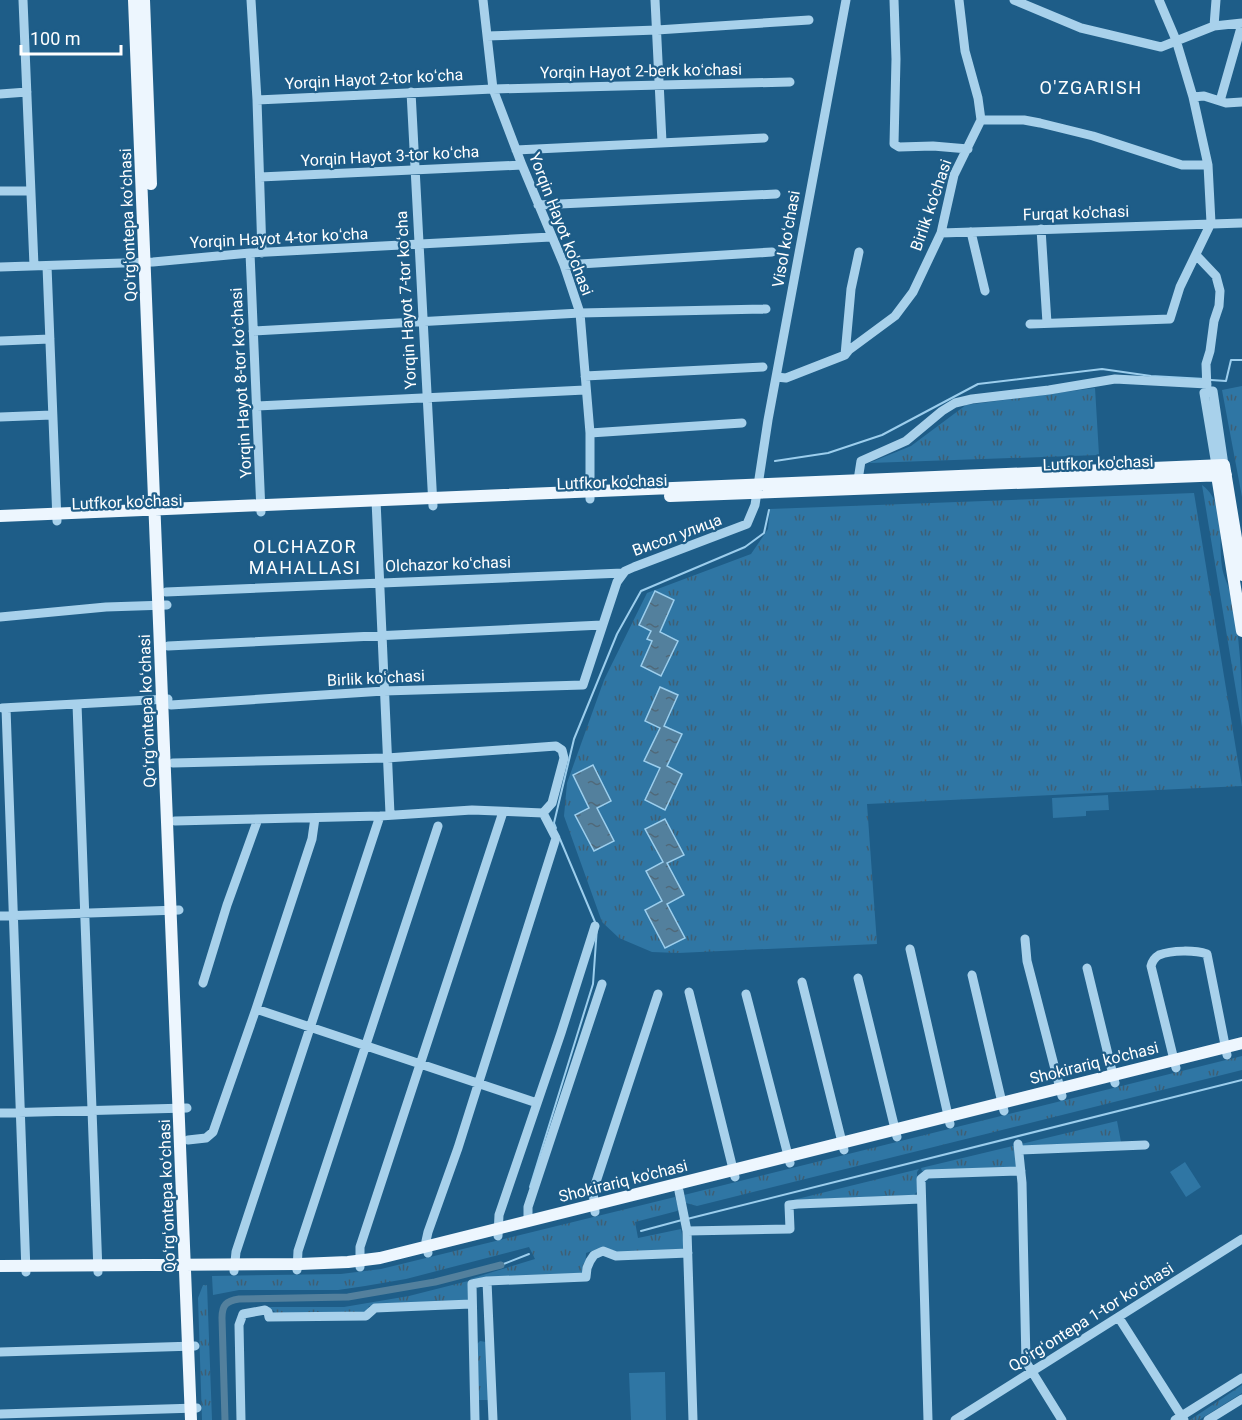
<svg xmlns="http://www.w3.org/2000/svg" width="1242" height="1420" viewBox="0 0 1242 1420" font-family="Roboto,sans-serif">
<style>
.grass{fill:url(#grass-tufts)}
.garden{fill:#2f76a4}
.water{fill:url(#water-ripples);stroke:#9cceed;stroke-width:1.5}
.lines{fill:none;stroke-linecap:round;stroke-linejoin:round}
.stream{stroke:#9cceed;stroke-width:2}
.canal{stroke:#53809d;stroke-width:7}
.minor{stroke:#a8d1eb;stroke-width:9}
.major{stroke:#edf6fe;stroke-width:12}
.labels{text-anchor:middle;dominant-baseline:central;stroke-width:4.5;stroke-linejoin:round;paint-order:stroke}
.street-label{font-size:16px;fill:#fff;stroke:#1e5d88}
.neighbourhood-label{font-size:18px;letter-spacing:1.5px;fill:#fff;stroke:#1e5d88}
</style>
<defs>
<pattern id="grass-tufts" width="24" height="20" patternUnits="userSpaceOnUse" patternTransform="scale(1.5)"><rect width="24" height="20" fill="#2f76a4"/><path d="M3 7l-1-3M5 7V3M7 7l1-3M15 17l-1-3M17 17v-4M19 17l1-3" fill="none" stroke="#3f5f74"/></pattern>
<pattern id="water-ripples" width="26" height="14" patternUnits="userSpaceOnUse" patternTransform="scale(1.5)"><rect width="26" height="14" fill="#53809d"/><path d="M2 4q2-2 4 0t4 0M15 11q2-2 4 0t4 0" fill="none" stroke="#506979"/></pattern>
</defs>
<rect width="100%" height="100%" fill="#1e5d88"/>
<path class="grass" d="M1242,386V497L1222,390Z
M1095,388L1099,455L869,463L911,446L966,405Z
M1202,485C1227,503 1218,542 1222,567C1223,575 1227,582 1229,589C1241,634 1242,681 1242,727Z
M1194,493L1242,786L867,804L877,944L678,953L652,952L619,938L602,922L564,816L567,783L604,680L647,593L751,554L768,529L770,509Z
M1242,1056V1070L697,1206L686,1203L684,1195Z
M1117,1121L1121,1142L1017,1146L1018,1163L1016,1168L922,1171L921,1168Z
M919,1169L917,1172V1192L914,1195L793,1200Z
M675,1197L679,1209L677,1211L635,1222L638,1238L681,1229L684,1246L683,1249L619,1253C606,1246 599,1248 586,1253L585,1271L580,1275L470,1279L535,1259L529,1247L406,1279L365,1286L338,1290H239L213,1295L212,1276L341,1274L381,1269Z
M468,1281V1301L369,1306L366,1313H277L267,1307H344L409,1296Z
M203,1285H207L212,1420H202L198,1298Z
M480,1341L486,1342L489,1400H478L477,1344Z
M1242,1385V1393L1199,1420H1190Z"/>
<path class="garden" d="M1108,795L1109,810L1086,811V816L1053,818L1052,798Z
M1185,1162L1201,1187L1186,1197L1170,1172Z
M665,1372L666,1420H631L629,1373Z"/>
<path class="water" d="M655,591L674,600L660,632L678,641L661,676L641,666L652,641L647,639L651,631L639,625Z
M660,687L678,695L664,726L682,734L667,766L682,774L665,810L645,800L660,768L644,761L660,728L645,721Z
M593,765L611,801L597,808L614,841L594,851L575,815L589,808L573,775Z
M665,819L684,855L667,863L684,895L667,904L685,938L665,948L645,910L662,901L646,871L663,862L645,829Z"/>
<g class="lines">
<path class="stream" d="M1211,380L1226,381L1231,360H1242
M775,461L828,453L882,435L978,384L1102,369L1151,376L1205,379
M556,828L554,823L574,739L617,634L641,591L745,547L764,533L769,510
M560,839L595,922
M530,1187L593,984L597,927
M687,1219L1242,1080
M641,1231L682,1220
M501,1265L529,1254"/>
<path class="canal" d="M225,1420L222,1318C222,1305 226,1301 239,1299L348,1297L435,1282L501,1265"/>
<path class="minor" d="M23,0L34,266
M251,0L257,100L262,253
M483,0L493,89L522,165L564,265L580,313L590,433V499
M655,0L662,142
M894,0L896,59L894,144L899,147L933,146L968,149
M1014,0L1081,28L1161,47L1214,26L1242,23
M1214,26L1216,0
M487,36L657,30L809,20
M411,92L433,506
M0,94L27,92
M1193,97L1204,96L1226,103L1242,102
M257,100L493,89L790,82
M1220,101L1242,24
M981,120H1024L1040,123L1093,136L1182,165H1208
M516,150L764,138
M260,177L522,165
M0,191H30
M538,205L776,194
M1041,229L1047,323
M971,232L985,291
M941,233L1242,223
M250,253L261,512
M1196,255L1216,276L1220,291L1219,306L1214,321L1210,351L1206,364L1207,390
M564,265L772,252
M47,266L57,521
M0,267L153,262L250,253L551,237
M1030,324L1170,319L1180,287L1211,223L1208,165L1193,97L1176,40L1159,0
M253,331L580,313L766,309
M0,341L50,339
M845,355L851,289L859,252
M585,376L763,367
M776,377L786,378L845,355L849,350L895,316L913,292L941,233L954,175L981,120L978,98L965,51L959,0
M257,406L585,390
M0,417L52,415
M590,433L742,423
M1216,465L1204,393L1213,391L1224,465
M858,480L861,461L906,441L942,411L955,403L972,399L1049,390L1115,379L1207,384
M376,500L390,814
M166,592L623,573
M0,617L106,607L167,605
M168,646L602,625
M77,704L98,1272
M171,705L384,691L583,685L617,582L625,571L634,567L747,524L755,505L768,420L846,0
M2,708L168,699
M6,708L26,1272
M173,763L387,758L556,746L562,750L564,758L552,803L543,813
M175,821L380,816L472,810L543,813L556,838L458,1148L428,1232L426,1241L428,1253
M0,916L179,910
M1025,939L1027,961L1062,1096
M910,949L950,1124
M1087,968L1115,1083
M972,975L1004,1111
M858,978L897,1137
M802,982L844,1150
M203,983L227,905L258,819
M689,992L735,1177
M746,994L790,1163
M256,1009L537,1103
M1176,1068L1151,966C1152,962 1154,958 1159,955C1172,950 1195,950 1207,954L1227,1055
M0,1113L187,1108
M188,1140L206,1138L213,1132L256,1009L312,839L315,818
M1018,1144L1022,1183L1026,1362L1062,1420
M1020,1150L1145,1145
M679,1191L687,1231L693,1420
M595,1212L593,1191L658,994
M528,1222V1207L602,984
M687,1231L790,1229L789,1205L798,1204L921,1199
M498,1236L499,1215L561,1033L595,926
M360,1267V1247L503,812
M297,1270L298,1251L438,826
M234,1271L236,1252L380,816
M487,1281L493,1420
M1119,1318L1184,1420
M0,1352L195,1346
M0,1414L197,1408
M241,1420L239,1325L243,1314L265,1310L268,1312L269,1317L366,1316L375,1308L471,1304
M475,1420L472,1284L487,1281L586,1277L587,1268L590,1261L594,1255L603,1251L616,1256L688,1253
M928,1420L921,1179L927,1174L1021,1171
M955,1420L1242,1239
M1175,1420L1242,1378
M1208,1420L1242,1399"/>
<path class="major" d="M134,0L191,1420
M144,0L151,184
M1216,469L1242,631
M670,496L1226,475
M0,516L1224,465L1242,575
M0,1266L300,1264L348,1262L380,1258L1242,1043"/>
</g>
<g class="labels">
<g class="street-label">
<text transform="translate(641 71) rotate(-1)">Yorqin Hayot 2-berk koʻchasi</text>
<text transform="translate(374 79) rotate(-3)">Yorqin Hayot 2-tor koʻcha</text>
<text transform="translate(390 156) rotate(-3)">Yorqin Hayot 3-tor koʻcha</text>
<text transform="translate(931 205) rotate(-71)">Birlik ko'chasi</text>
<text transform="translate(1076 213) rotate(-2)">Furqat ko'chasi</text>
<text transform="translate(561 224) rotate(69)">Yorqin Hayot ko'chasi</text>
<text transform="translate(128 225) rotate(-92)">Qoʻrgʻontepa koʻchasi</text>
<text transform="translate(279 238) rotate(-3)">Yorqin Hayot 4-tor koʻcha</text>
<text transform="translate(786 239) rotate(-80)">Visol koʻchasi</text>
<text transform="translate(406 300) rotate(-93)">Yorqin Hayot 7-tor koʻcha</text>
<text transform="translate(241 383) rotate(-93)">Yorqin Hayot 8-tor koʻchasi</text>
<text transform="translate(1098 463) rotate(-2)">Lutfkor ko'chasi</text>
<text transform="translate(612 482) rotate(-2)">Lutfkor ko'chasi</text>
<text transform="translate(127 502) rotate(-2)">Lutfkor ko'chasi</text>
<text transform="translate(677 535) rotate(-20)">Висол улица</text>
<text transform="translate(448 564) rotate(-2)">Olchazor koʻchasi</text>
<text transform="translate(376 678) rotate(-3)">Birlik koʻchasi</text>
<text transform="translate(147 711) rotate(-92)">Qoʻrgʻontepa koʻchasi</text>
<text transform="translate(1094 1063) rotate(-14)">Shokirariq ko'chasi</text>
<text transform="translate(623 1181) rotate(-14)">Shokirariq ko'chasi</text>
<text transform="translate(167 1196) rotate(-92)">Qoʻrgʻontepa koʻchasi</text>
<text transform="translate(1091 1317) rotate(-32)">Qoʻrgʻontepa 1-tor koʻchasi</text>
</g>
<g class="neighbourhood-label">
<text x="1091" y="87">O'ZGARISH</text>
<text x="305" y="546">OLCHAZOR<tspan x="305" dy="21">MAHALLASI</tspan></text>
</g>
</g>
<path d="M21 45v9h100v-9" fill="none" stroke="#ffffff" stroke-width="3"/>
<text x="30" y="45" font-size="18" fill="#ffffff" stroke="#1e5d88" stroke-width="4.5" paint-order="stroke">100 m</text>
</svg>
